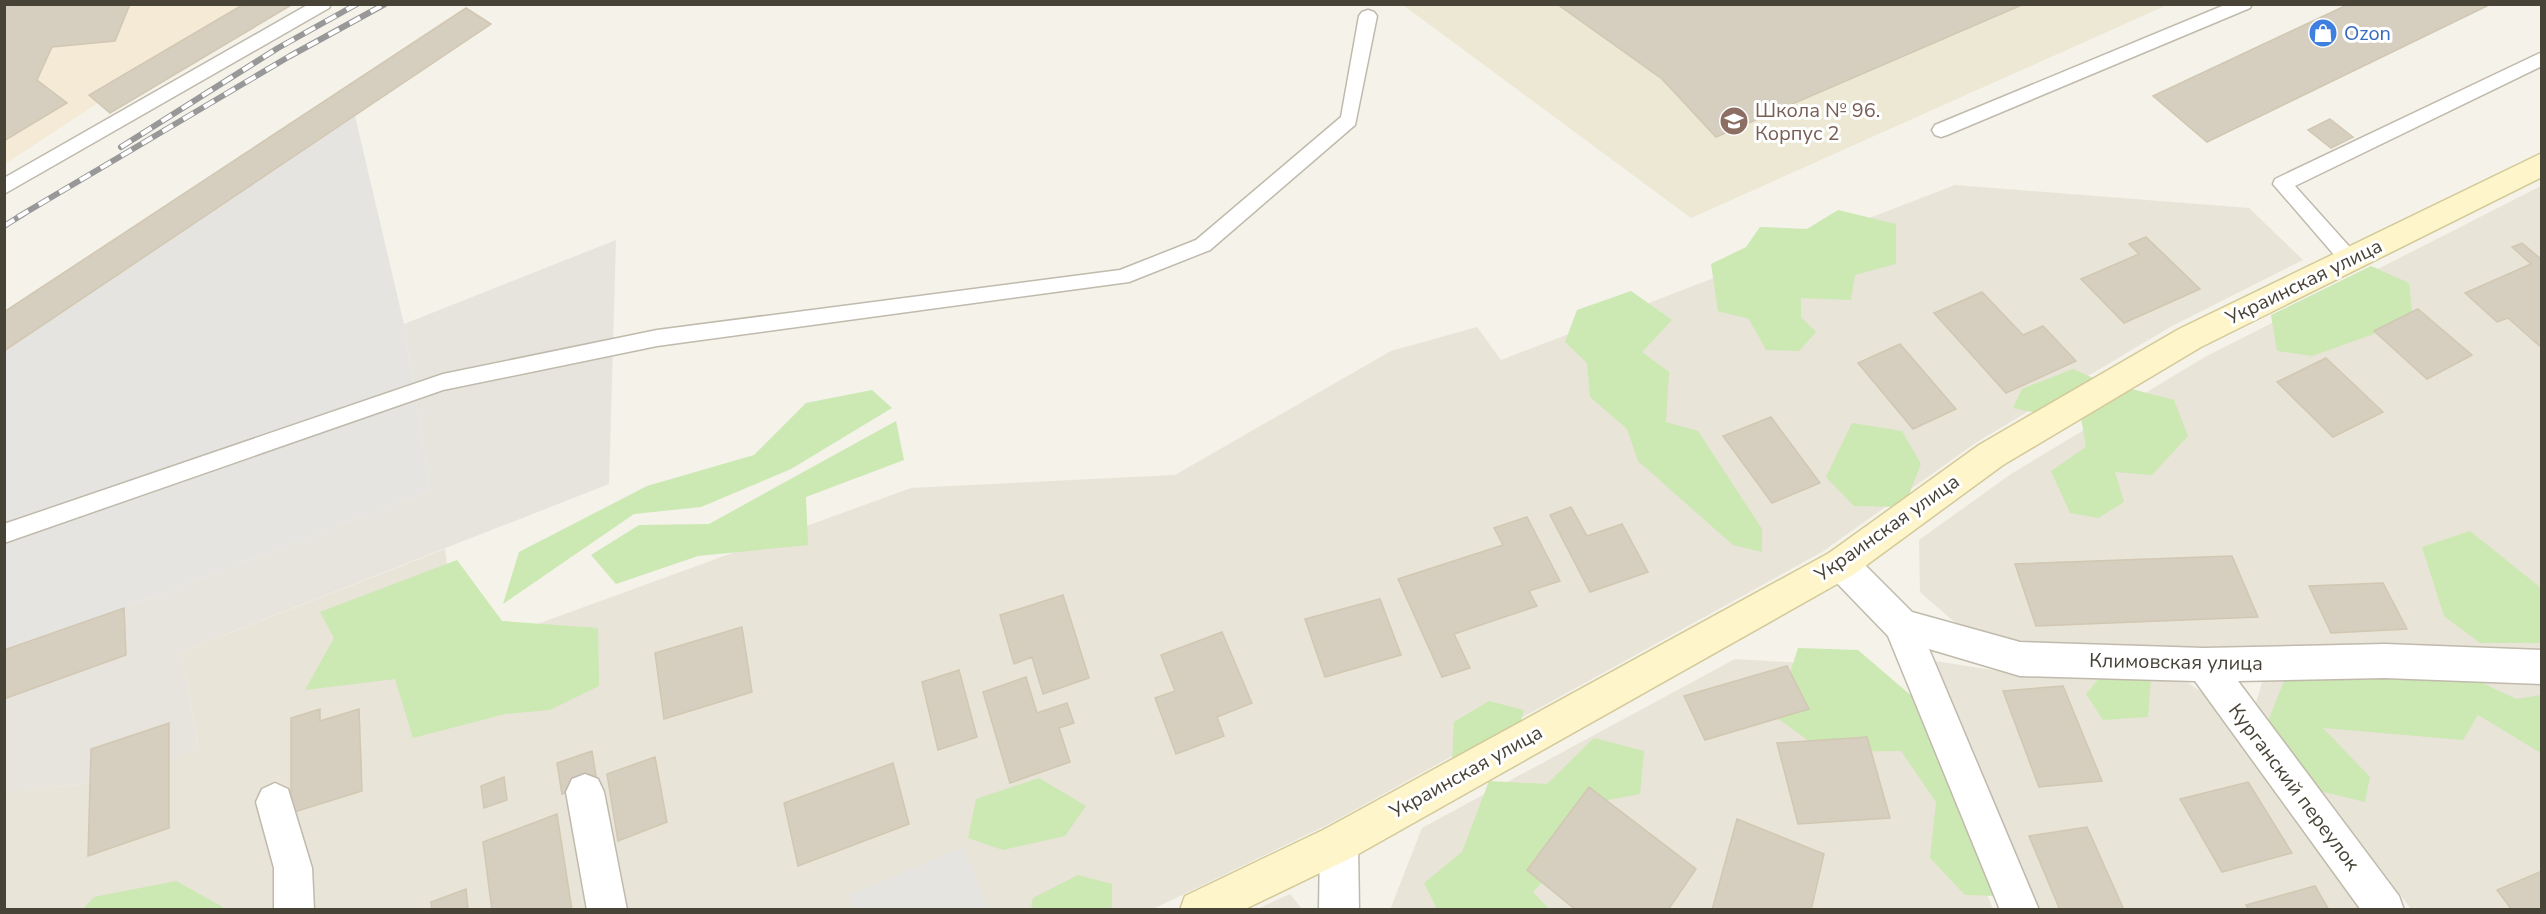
<svg xmlns="http://www.w3.org/2000/svg" width="2546" height="914" viewBox="0 0 2546 914" font-family="'Nunito Sans',sans-serif">
<style>
.residential{fill:#e8e4d7}
.commercial{fill:#f5ead5}
.industrial{fill:#e7e4de}
.education{fill:#ede8d3}
.green{fill:#cce8b3}
.parking{fill:#e6e4e1}
.building{fill:#d6cfbf;stroke:#d1c7b2;stroke-width:1.5}
.lines{fill:none;stroke-linecap:round;stroke-linejoin:round}
.lane-casing{stroke:#c0baac;stroke-width:3}
.street-casing{stroke:#c0baac;stroke-width:3}
.secondary-casing{stroke:#d3c999;stroke-width:3}
.lane{fill:#fff;fill-rule:evenodd}
.street{fill:#fff;fill-rule:evenodd}
.secondary{fill:#fef5ca;fill-rule:evenodd}
.rail-casing{stroke:#989898;stroke-width:6}
.rail{stroke:#fff;stroke-width:4;stroke-dasharray:12;stroke-linecap:butt}
.labels{text-anchor:middle;dominant-baseline:central;stroke-width:6;stroke-linejoin:round;paint-order:stroke}
.shop-label{font-size:20px;fill:#366cbe;stroke:#fff;text-anchor:start}
.education-label{font-size:20px;fill:#785e54;stroke:#fff;text-anchor:start}
.street-label{font-size:20px;fill:#484337;stroke:#fff}
</style>
<rect width="100%" height="100%" fill="#f4f2e9"/>
<path class="residential" d="M1955,185L2249,208L2303,260L2172,326L1977,442L1822,552L1329,824L1153,909H5L4,793L90,783L91,749L169,723L199,748L181,652L445,549L458,653L911,488L1175,475L1391,351L1477,327L1501,360Z
M2541,186V655L2027,644L1959,626L1920,592L1919,540L2011,474L2205,357Z
M1735,659L1834,665L1917,725L1993,909L1390,910L1422,828Z
M1929,660L2024,675L2181,678L2214,701L2367,909H2037Z
M2265,672L2541,681V909H2411L2256,703Z
M1290,894L1302,909H1257Z"/>
<path class="commercial" d="M5,5H293L110,113L98,103L5,164Z"/>
<path class="industrial" d="M616,240L609,484L181,652L199,749L169,761L168,723L91,749L90,783L5,793L4,650L124,608L430,490L404,324Z"/>
<path class="education" d="M1403,5H2167L1691,218Z"/>
<path class="green" d="M1838,210L1896,224V264L1855,275L1851,300L1801,298V317L1816,332L1799,351L1766,350L1749,319L1718,311L1711,264L1746,247L1760,227L1807,229Z
M2371,266L2409,283L2413,320L2312,356L2277,351L2271,315Z
M1631,291L1672,320L1642,352L1669,372L1666,422L1698,431L1762,529V552L1733,545L1638,461L1627,429L1590,397L1587,363L1565,342L1577,310Z
M2073,369L2093,378L2090,389L2037,413L2013,408L2022,389Z
M2124,387L2174,400L2188,436L2152,475L2115,472L2124,502L2098,518L2070,513L2051,471L2086,447L2081,418Z
M872,390L892,408L791,469L701,507L634,514L503,604L519,552L647,486L754,455L806,403Z
M896,421L904,460L806,497L808,545L698,556L616,584L591,555L639,525L709,524Z
M1852,423L1902,431L1921,464L1904,507L1854,506L1826,477Z
M2470,531L2541,588V643H2480L2444,616L2422,547Z
M457,560L502,621L598,628L599,686L550,710L505,714L413,738L395,679L305,690L334,638L320,612Z
M2126,646L2153,653L2148,717L2103,720L2086,694Z
M1798,648L1858,650L1956,734L1998,896L1965,895L1930,858L1936,802L1901,751L1824,752L1776,717Z
M2461,673L2516,699L2541,695V753L2478,715L2463,740L2323,728L2370,777L2365,802L2312,789L2265,728L2285,679Z
M1489,701L1524,710L1516,738L1452,763L1454,722Z
M1594,738L1644,751L1640,794L1581,805L1577,844L1533,892L1549,909H1437L1424,883L1462,852L1489,781L1547,784Z
M1039,778L1086,806L1065,836L1003,850L968,838L976,799Z
M1078,875L1112,884V909H1031L1033,898Z
M176,881L223,907V909H83L94,897Z"/>
<path class="parking" d="M355,116L404,324L430,490L124,608L5,650L4,351Z
M964,847L988,909H854L849,895Z"/>
<path class="building" d="M4,4H130L115,41L52,47L37,80L67,103L4,141Z
M244,4H293L110,113L89,95Z
M1557,4H2024L1716,137L1662,79Z
M2349,4H2491L2207,142L2153,96Z
M466,8L491,24L4,351V312Z
M2330,119L2353,137L2331,148L2308,130Z
M2146,237L2200,289L2124,323L2081,279L2139,254L2129,244Z
M2522,243L2542,260V348L2508,318L2497,322L2465,293L2531,264L2512,247Z
M1982,292L2023,335L2043,326L2076,361L2006,393L1934,313Z
M2418,309L2472,355L2427,379L2374,331Z
M1900,344L1956,409L1913,429L1858,363Z
M2326,358L2383,412L2333,437L2277,382Z
M1771,417L1820,483L1772,503L1723,436Z
M1571,507L1587,536L1622,524L1648,572L1590,592L1550,515Z
M1527,517L1560,581L1529,591L1537,606L1454,634L1470,668L1442,677L1398,579L1503,545L1494,528Z
M2232,556L2258,617L2036,626L2015,564Z
M2383,583L2407,629L2331,633L2309,586Z
M1063,595L1089,678L1043,694L1032,657L1014,664L1000,615Z
M1380,599L1401,655L1325,677L1305,619Z
M124,608L126,655L4,699V650Z
M742,627L752,692L664,719L655,653Z
M1222,632L1252,703L1217,717L1224,736L1176,754L1155,698L1175,691L1161,655Z
M1787,666L1809,709L1705,740L1684,696Z
M959,670L977,737L938,750L922,682Z
M1026,677L1037,713L1067,703L1074,723L1059,728L1070,762L1010,783L983,692Z
M2063,686L2102,781L2039,787L2003,691Z
M320,709V721L359,709L362,791L291,813V718Z
M169,723V828L88,856L91,749Z
M1867,737L1890,818L1798,824L1777,743Z
M592,751L597,782L562,794L557,763Z
M655,757L667,822L618,841L607,774Z
M893,763L909,824L798,866L784,803Z
M504,777L507,800L484,808L481,786Z
M2248,782L2292,853L2222,872L2180,799Z
M1589,787L1696,869L1668,910H1576L1527,870Z
M557,814L572,910H492L483,842Z
M1737,819L1824,854L1811,910H1712Z
M2087,827L2124,910H2060L2029,836Z
M2542,871V910H2512L2497,890Z
M2315,886L2329,910H2249L2246,905Z
M466,889L468,910H432L431,902Z"/>
<g class="lines">
<g class="lane-casing">
<path id="lane" d="M309,4H331L329,8L4,194V178Z
M2227,4H2252L2250,8L1947,135L1941,137L1935,135L1932,130L1935,125Z
M1368,10L1374,12L1377,16L1355,125L1210,250L1129,282L657,346L443,390L4,543V524L443,374L657,330L1120,270L1196,240L1341,117L1359,16L1362,12Z
M2542,52V66L2295,186L2356,254L2359,259L2356,264L2349,267L2342,264L2273,184L2275,179Z"/>
</g>
<g class="street-casing">
<path id="street" d="M1841,549L1853,553L1912,612L2020,642L2204,648L2385,644L2542,650V684L2385,678L2238,681L2399,896L2404,910H2361L2195,681L2020,676L1929,649L2039,910H2000L1888,636L1829,575L1824,564L1829,553Z
M585,774L598,779L604,792L627,910H587L566,792L572,779Z
M275,783L288,789L312,868L314,910H274V868L256,802L262,789Z
M1339,824L1353,829L1358,843L1359,910H1319L1320,843L1325,829Z"/>
</g>
<g class="secondary-casing">
<path id="secondary" d="M2542,153V177L2201,347L2003,465L1853,575L1353,857L1243,910H1180L1185,896L1325,829L1829,553L1979,445L2179,329Z"/>
</g>
<use href="#lane" class="lane"/>
<use href="#street" class="street"/>
<use href="#secondary" class="secondary"/>
<g class="rail-casing">
<path id="rail" d="M121,147L278,48L357,4
M18,217L290,56L385,4
M4,226L25,213"/>
</g>
<use href="#rail" class="rail"/>
</g>
<defs>
<g id="shop-disc" transform="scale(1.5)"><circle r="9.5" fill="#3f7fe0" stroke="#fff"/><path d="M-5-2.5h2.3a2.7 3.5 0 0 1 5.4 0H5L5.5 6h-11ZM-1.5-2.5h3a1.5 2.3 0 0 0-3 0Z" fill="#fff"/></g>
<g id="school-disc" transform="scale(1.5)"><circle r="9.5" fill="#8d6e63" stroke="#fff"/><path d="M0-5L7-2L0 1L-7-2ZM-4 1L0 2.5L4 1V4Q0 6-4 4Z" fill="#fff"/></g>
</defs>
<g fill-rule="evenodd">
<use href="#shop-disc" x="2323" y="33"/>
<use href="#school-disc" x="1734" y="121"/>
</g>
<g class="labels">
<g class="shop-label">
<text x="2344" y="33">Ozon</text>
</g>
<g class="education-label">
<text x="1755" y="110">Школа № 96.<tspan x="1755" dy="23">Корпус 2</tspan></text>
</g>
<g class="street-label">
<text transform="translate(2304 282) rotate(-26)">Украинская улица</text>
<text transform="translate(1887 528) rotate(-35)">Украинская улица</text>
<text transform="translate(2176 662) rotate(1)">Климовская улица</text>
<text transform="translate(1466 772) rotate(-29)">Украинская улица</text>
<text transform="translate(2294 787) rotate(53)">Курганский переулок</text>
</g>
</g>
<rect width="2546" height="914" fill="none" stroke="#484337" stroke-width="12"/>
</svg>
